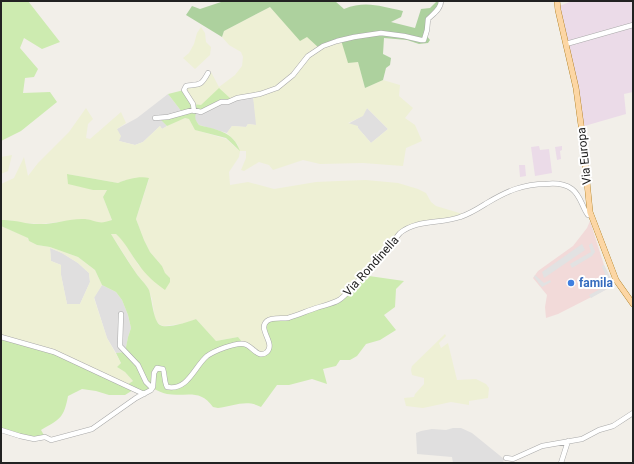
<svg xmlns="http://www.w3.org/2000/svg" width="634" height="464" viewBox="0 0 634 464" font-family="Roboto,sans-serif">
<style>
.residential{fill:#e0dfdf}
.commercial{fill:#f2dad9}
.industrial{fill:#ebdbe8}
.farmland{fill:#eef0d5;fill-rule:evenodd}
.grass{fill:#cdebb0}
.forest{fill:#add19e}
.parking{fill:#e2e2e2}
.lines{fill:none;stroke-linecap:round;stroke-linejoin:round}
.minor-casing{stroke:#a9a9a9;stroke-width:5.5}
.major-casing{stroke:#a06b00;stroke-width:6}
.minor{stroke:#fff;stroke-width:4.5}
.major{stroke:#fcd6a4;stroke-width:5.5}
.shop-dot{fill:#3f7fe0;stroke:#fff;stroke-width:1.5}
.labels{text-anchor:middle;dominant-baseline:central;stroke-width:4;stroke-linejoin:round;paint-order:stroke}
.street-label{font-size:12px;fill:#222;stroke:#fff}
.shop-label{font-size:12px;font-weight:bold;fill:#366cbe;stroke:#fff;text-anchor:start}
</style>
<rect width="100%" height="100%" fill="#f2efe9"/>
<path class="residential" d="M168,94L182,112L160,118L167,126L162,129L160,126L143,142L135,145L119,141L117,129L137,118Z
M253,95L257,125L248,124L246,127L232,126L227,133L199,125L196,121L194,116L196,111Z
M367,108L388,129L371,143L358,128L348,124L362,116Z
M50,248L62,253L78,263L89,273L90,282L80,304H67L61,275V265L51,261Z
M102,285L116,292L122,300L128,315L131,328L128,337L125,352L116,353L107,338L94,297Z
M453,428H461L472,433L504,459L503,463H453L452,457L417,454L416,433L421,431L432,429L446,430Z"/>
<path class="commercial" d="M590,221L604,265L613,283L609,288L558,314L546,318L545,307L547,295L533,278L538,271L573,246L587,228Z"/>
<path class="industrial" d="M572,1H633V92L624,94L626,114L581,127L557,7Z
M539,146L540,150L549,149L552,173L535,176L531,147Z
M562,146V150L560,151L561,159L557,160L555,147Z
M519,165H525L526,176L520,177Z"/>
<path class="farmland" d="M270,7L292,31L307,37L341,40L358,62L365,88L383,80L400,85L399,96L413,108L405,118L415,125L422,141L406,148L403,166L363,163L320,164L303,160L273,170L269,165L259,162L244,171L241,170L246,158V151H240L239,157L229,172L230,185L248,182L274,189L316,182L338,181L366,180L398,183L418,189L426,193L431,202L436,206L466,215L407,229L346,294L270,346L263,354L244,344L238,337L216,341L196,319L188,323L163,326L159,324L155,319L152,299L148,288L136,273L111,234H116L122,239L139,266L170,278L165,274L162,266L150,252L144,240L136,219L149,179L125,180L118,183L67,174L93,190H107L103,197L112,220L102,224L85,219L41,224L24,223L8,220H1V184L14,178L24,157L28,176L38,163L69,132L86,108L93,119L88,124L86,138L90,139L121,112L126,123L117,129L121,136L119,141L135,145L143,142L160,126L162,129L174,122L185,118L189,119L196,130L226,139L239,150L238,145L233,139L227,133L232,126L246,127L248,124L256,125L253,96L231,99L212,96L202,106L193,104L186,95V86L198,85L208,73L211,72L219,87L235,75L242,66L243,57L241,52L229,45L222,37L224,31ZM367,108L388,129L371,143L358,128V126L348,123L363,116Z
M201,27L205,33L206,42L211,47L210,55L195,69L183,58L189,53L194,44L197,33Z
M12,155L8,171L1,174V157Z
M1,226L27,237L29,241L37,245L50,247L78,257L95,270L102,285L94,298L107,338L121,363L117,367L125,372L133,381L128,384L1,337ZM50,248L62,253L78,263L89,273L90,282L80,304H67L61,275V265L51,261Z
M445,334L446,336L439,343L441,348L448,343L457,380L476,379L486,384L489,388L488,398L469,401V405L451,402L423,408L406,406L404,398L414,397L415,394L424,384V378L412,375L411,370L412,366Z"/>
<path class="grass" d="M1,1H28L60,42L42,49L24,38L20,48L38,69L34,77L25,78L23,93L50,92L57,102L21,131L1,141Z
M219,88L231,99L197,111C194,117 195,120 199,125C217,130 233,131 240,151L226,138L195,130L189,119L185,118L167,126L159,118L182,112L168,94L184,90L193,104L201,105Z
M67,174L118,183C127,179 140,176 149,178L136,219L144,240L150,252L162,266L165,273L170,278V282L165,290C155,283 146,275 139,265C131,255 126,243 116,234H111C119,247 127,260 136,273C140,279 146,284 149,290C152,299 153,320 160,325C166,329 189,322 196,319L216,341L238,337L244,344L263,354L269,349L265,328L269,320L281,319L338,300L364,273L369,276L404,281L396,289L395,307L384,315L396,330L380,340L366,344L357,356L350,360H340L336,366L323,369L327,384L312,379L289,385H277L261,407C247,399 233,406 218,408L213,407C200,388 186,397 167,394C162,393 157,390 152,388L144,394L133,390L125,395H109L96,391L82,389L68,396C64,418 60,419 41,430L45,437L34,439L1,430V337L54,352L125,386L133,381L125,372L117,367L121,363L116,353L125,352L128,337L131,328L128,315L122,300L116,292L102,285L95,270L78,257L50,247L37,245L29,241L28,238L1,226V220C14,219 28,225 41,224C56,224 71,218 85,219C99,221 98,225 112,220L103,197L107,190H93L68,184Z"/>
<path class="forest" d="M224,1H335L344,9C367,0 381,7 403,11L401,17L391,22L415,28L421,9L430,8L437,1L441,2L432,13L426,35L430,40L428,43L419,44L407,40L384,38L383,54L391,58L390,65L386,68L383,80L365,88L358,62L348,63L341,40L319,48L307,37L300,41L270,7L224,31L222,37L186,15L192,6L200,9Z"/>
<path class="parking" d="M592,243L595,252L592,256L572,268L570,264L591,252L589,245Z
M582,244L585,250L544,278L542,272Z
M604,265L613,283L609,285L602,266Z
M535,275L544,283L550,280L551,282L542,287L534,277Z
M608,285L609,288L591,298L589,295Z"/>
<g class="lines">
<g class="minor-casing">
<path id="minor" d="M566,44L633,25
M194,111L193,104L184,90L186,86C200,84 201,86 208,73
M155,118L168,117L193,110L201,112L221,102H228L237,98L260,94L277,88L293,75L308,56L323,46L337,41L354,37L381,33L404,36L421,40H424L427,30L428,19C433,14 441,9 441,1
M121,314L120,346L138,365L146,382L152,388
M1,337L54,352L144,394
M1,430L20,436L34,439L45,437L51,440L92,429L136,398L151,390L153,387L154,373L157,368L163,369C165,375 164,381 167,387C188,391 194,367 207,356C214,351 236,342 244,344C252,345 258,360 267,352C276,343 257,329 267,321C272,317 282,319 288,318C298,315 307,311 316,308C325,305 332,304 339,300C352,291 364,272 376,260C380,255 386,251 391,245C394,242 396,237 400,233C417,219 441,224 460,217C470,214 479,208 487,203C507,191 523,184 546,184C555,183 565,184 572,189C581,196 582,207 588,215H591
M506,458L513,459L542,446L582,439L599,430L613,426L633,413
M561,463L568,441"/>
</g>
<g class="major-casing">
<path id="major" d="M557,1L558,10L576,88L582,132L590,212L616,280L633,304"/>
</g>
<use href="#minor" class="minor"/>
<use href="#major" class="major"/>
</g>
<circle class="shop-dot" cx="571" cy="283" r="4"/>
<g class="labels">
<g class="street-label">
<text transform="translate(584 156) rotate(-96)">Via Europa</text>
<text transform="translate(371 266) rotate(-48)">Via Rondinella</text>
</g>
<g class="shop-label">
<text x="579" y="283">famila</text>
</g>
</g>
<rect width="634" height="464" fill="none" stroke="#222222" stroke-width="4"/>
</svg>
